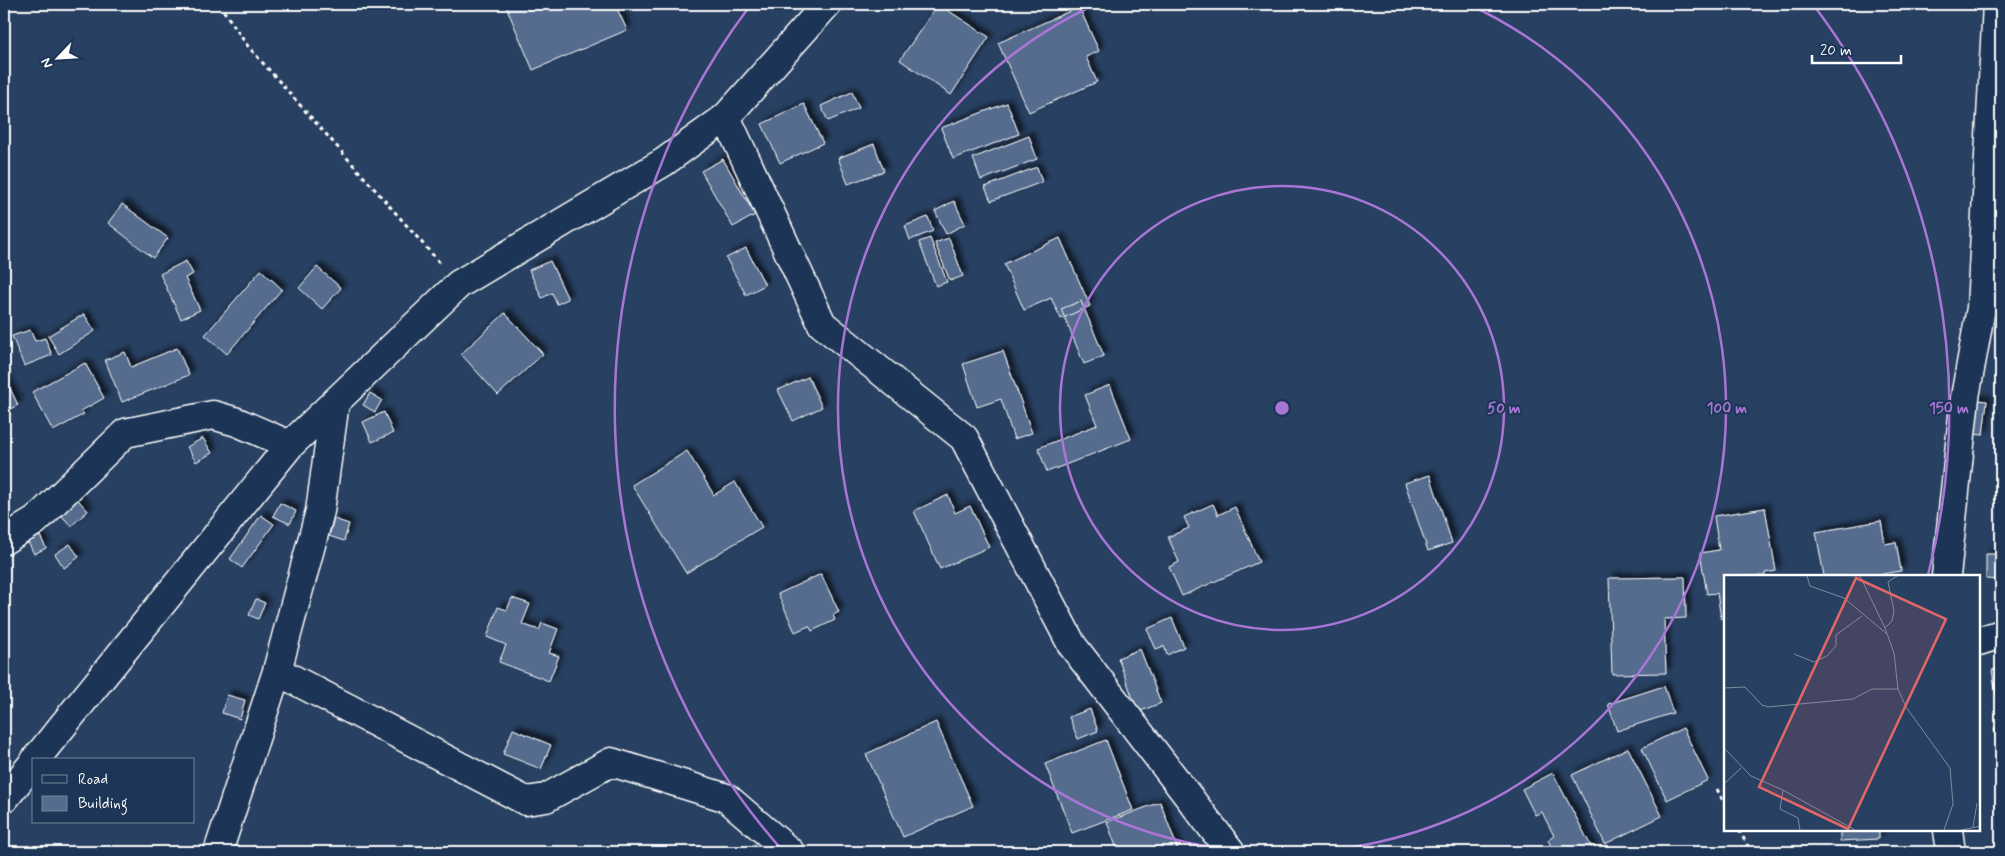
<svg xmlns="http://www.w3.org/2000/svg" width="2005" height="856" viewBox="0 0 2005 856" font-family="Mynerve,sans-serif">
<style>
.building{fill:#556c8f;stroke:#fff;filter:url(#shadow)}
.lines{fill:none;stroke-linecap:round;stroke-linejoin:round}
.minor-casing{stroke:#fff;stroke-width:31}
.path{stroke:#fff;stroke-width:3;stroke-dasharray:4 4;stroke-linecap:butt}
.minor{stroke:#1d3557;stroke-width:28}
.ring{fill:none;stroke:#a976d5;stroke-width:2.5}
.inset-road{fill:none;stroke:#7e8ca1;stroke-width:1}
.view{fill:#e26868;fill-opacity:0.15;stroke:#e26868;stroke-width:2.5}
.inset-edge{fill:none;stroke:#fff;stroke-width:2.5}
.centre{fill:#a976d5;stroke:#1d3557;stroke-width:2.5}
.ring-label{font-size:15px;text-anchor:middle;font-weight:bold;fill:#a976d5;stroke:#1d3557;stroke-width:4;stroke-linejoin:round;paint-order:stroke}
</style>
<defs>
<filter id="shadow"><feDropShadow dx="4.5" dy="-4.5" stdDeviation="2.5" flood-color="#0009"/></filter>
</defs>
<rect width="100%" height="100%" fill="#284062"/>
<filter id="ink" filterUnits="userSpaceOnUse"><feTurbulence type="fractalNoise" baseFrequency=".02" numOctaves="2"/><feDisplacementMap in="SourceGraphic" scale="10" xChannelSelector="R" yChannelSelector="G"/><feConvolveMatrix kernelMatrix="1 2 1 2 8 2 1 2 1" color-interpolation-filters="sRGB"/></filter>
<g filter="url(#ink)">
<path class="building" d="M505,4H567L569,6L575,4H584L586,9L598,4H615L627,30L533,70Z
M938,4L989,37L951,95L900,60Z
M1079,7L1099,51L1086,57L1097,82L1029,112L998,43Z
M852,92L859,108L828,121L821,106Z
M1007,103L1019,134L953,159L941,128Z
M804,104L823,143L780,163L762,124Z
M1029,136L1037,159L981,180L973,158Z
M874,144L884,171L848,184L838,158Z
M723,159L755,215L733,227L701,171Z
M1037,167L1042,182L991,201L985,187Z
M954,201L965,224L946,234L935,211Z
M122,204L168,238L153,258L108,223Z
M928,217L933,231L910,240L905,226Z
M930,238L947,282L936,286L919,242Z
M949,238L963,276L950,281L935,243Z
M1060,238L1090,306L1061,319L1051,298L1024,310L1004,264Z
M746,248L765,285L746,295L726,258Z
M186,261L193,274L185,278L200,310L181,319L160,274Z
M550,261L568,299L557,304L552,293L542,298L529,270Z
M317,267L341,288L322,309L299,288Z
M261,270L282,289L227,354L205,335Z
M1081,301L1104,356L1084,364L1061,309Z
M505,313L543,354L498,395L461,354Z
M84,314L95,331L59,354L48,336Z
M30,330L35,341L45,338L52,355L24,366L12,336Z
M177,348L189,375L122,402L105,360L125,352L131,367Z
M1003,351L1032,433L1014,439L1001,399L977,407L963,364Z
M85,363L104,398L81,411L84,414L53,431L32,392Z
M808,377L822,407L793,421L778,390Z
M6,380L18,405L4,412V381Z
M1110,385L1131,439L1047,472L1038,448L1097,425L1085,395Z
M370,393L382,400L375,412L363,405Z
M1968,399L1987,401L1983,435L1964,433Z
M384,412L393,433L372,442L363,422Z
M203,438L212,453L196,462L187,447Z
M687,451L714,495L735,482L762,527L686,573L632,485Z
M1430,475L1452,543L1428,551L1405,483Z
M72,493L88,511L71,526L55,508Z
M948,495L955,513L970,506L989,547L940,569L914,511Z
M280,503L296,511L290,524L273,516Z
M1213,504L1218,515L1235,507L1259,562L1182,596L1169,567L1179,562L1168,537L1189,528L1184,517Z
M1765,508L1776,571L1765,573V576H1725V618L1721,619L1717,593L1707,594L1700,553L1719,550L1714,516Z
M261,515L274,524L242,568L230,559Z
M334,519L349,524L344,541L329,536Z
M1881,521L1885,544L1896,542L1901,571L1870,576H1824L1816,532Z
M40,536L46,548L34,554L28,542Z
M2001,541V580L1986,579V554H2001Z
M70,544L79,557L64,568L55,554Z
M821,574L839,612L833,615L835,620L812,631L809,626L795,632L778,594Z
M1685,577L1686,618L1664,619L1666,673L1612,674L1609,578Z
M512,598L530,604L522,624L539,630L542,623L558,629L549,653L559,656L549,681L499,662L506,645L487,637L498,607L507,610Z
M256,599L265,603L258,619L249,615Z
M1172,618L1184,647L1167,655L1164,646L1156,649L1147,629Z
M1140,649L1161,703L1138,712L1118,658Z
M2001,668V711L1999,712L1992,670Z
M1664,686L1673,713L1617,731L1608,704Z
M227,695L245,700L240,719L222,713Z
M1090,709L1098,731L1078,739L1069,717Z
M936,722L973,806L903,837L866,754Z
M2001,727V752L1999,753L1994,728Z
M1683,728L1708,780L1667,800L1642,748Z
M513,729L551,745L541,769L503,754Z
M1106,740L1133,810L1072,833L1045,764Z
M1628,748L1662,816L1605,844L1572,775Z
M1553,773L1594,852H1554L1548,840L1554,836L1542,812L1535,815L1522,789Z
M1160,802L1179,852H1118L1107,822Z
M1840,830H1879V839L1840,841Z"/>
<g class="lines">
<g class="minor-casing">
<path id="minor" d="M726,117L822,324L964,438L1072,645L1231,852
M4,540L35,521L125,433L213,415L237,422L290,445
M1946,576L1965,397L1981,308L1997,4
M1979,641L2001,634
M277,671L526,801L546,798L611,762L727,798L790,852
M35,760L290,445L459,284L664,162L726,117L827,4
M4,799L34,762
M1948,830L1951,852
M218,852L277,671L320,511L335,402"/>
</g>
<path class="path" d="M219,4L247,45L440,263
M1717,789L1725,805
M1739,830L1751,852"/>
<use href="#minor" class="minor"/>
</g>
</g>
<g class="ring">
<circle cx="1282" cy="408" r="222"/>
<path d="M1255 852A445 445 0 0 1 1094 5M1470 5A445 445 0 0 1 1309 852"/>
<path d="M782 850A667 667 0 0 1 749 7M1815 7A667 667 0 0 1 1928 575"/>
</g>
<g transform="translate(1724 575)">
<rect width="256" height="256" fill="#284062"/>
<path class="inset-road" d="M83,1L86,11L120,23L163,59M136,1L161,53L170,78L174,114L182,132L226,193L229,229L220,255M161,53L168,46L170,36L164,7L173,1M70,79L90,87L103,81L112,71V60L138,41M0,113L21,112L38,130L44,132L129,124L148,114H174M0,173L27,201L59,215L56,234L74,243L76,255M0,209L17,193M59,215L131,255M249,252L253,228M237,255L257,251"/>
<path class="view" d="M132,3L222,44L124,254L35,212Z"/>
<rect width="256" height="256" class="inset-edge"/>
</g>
<circle cx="1282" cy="408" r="8" class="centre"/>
<g class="ring-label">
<text x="1504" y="413">50 m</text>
<text x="1727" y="413">100 m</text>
<text x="1949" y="413">150 m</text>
</g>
<rect width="2005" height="856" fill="none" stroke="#1d3557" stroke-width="20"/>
<rect x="10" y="10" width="1985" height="836" fill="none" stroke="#fff" stroke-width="2" filter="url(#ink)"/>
<rect x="32" y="758" width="162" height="65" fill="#1d3557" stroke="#77869a"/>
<rect x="42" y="775" width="25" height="8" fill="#1d3557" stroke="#77869a"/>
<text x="78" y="784" font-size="15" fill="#ffffff">Road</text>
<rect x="42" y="796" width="25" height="15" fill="#556c8f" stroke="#77869a"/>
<text x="78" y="808" font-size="15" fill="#ffffff">Building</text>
<g transform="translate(58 58) rotate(245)" stroke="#1d3557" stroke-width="4" paint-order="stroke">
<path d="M0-4L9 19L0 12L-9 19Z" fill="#ffffff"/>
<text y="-8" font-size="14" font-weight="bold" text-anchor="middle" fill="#ffffff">N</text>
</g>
<path d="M1812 55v8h89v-8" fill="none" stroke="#ffffff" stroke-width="2.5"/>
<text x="1820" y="55" font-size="15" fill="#ffffff" stroke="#1d3557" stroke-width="4" paint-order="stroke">20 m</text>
</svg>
